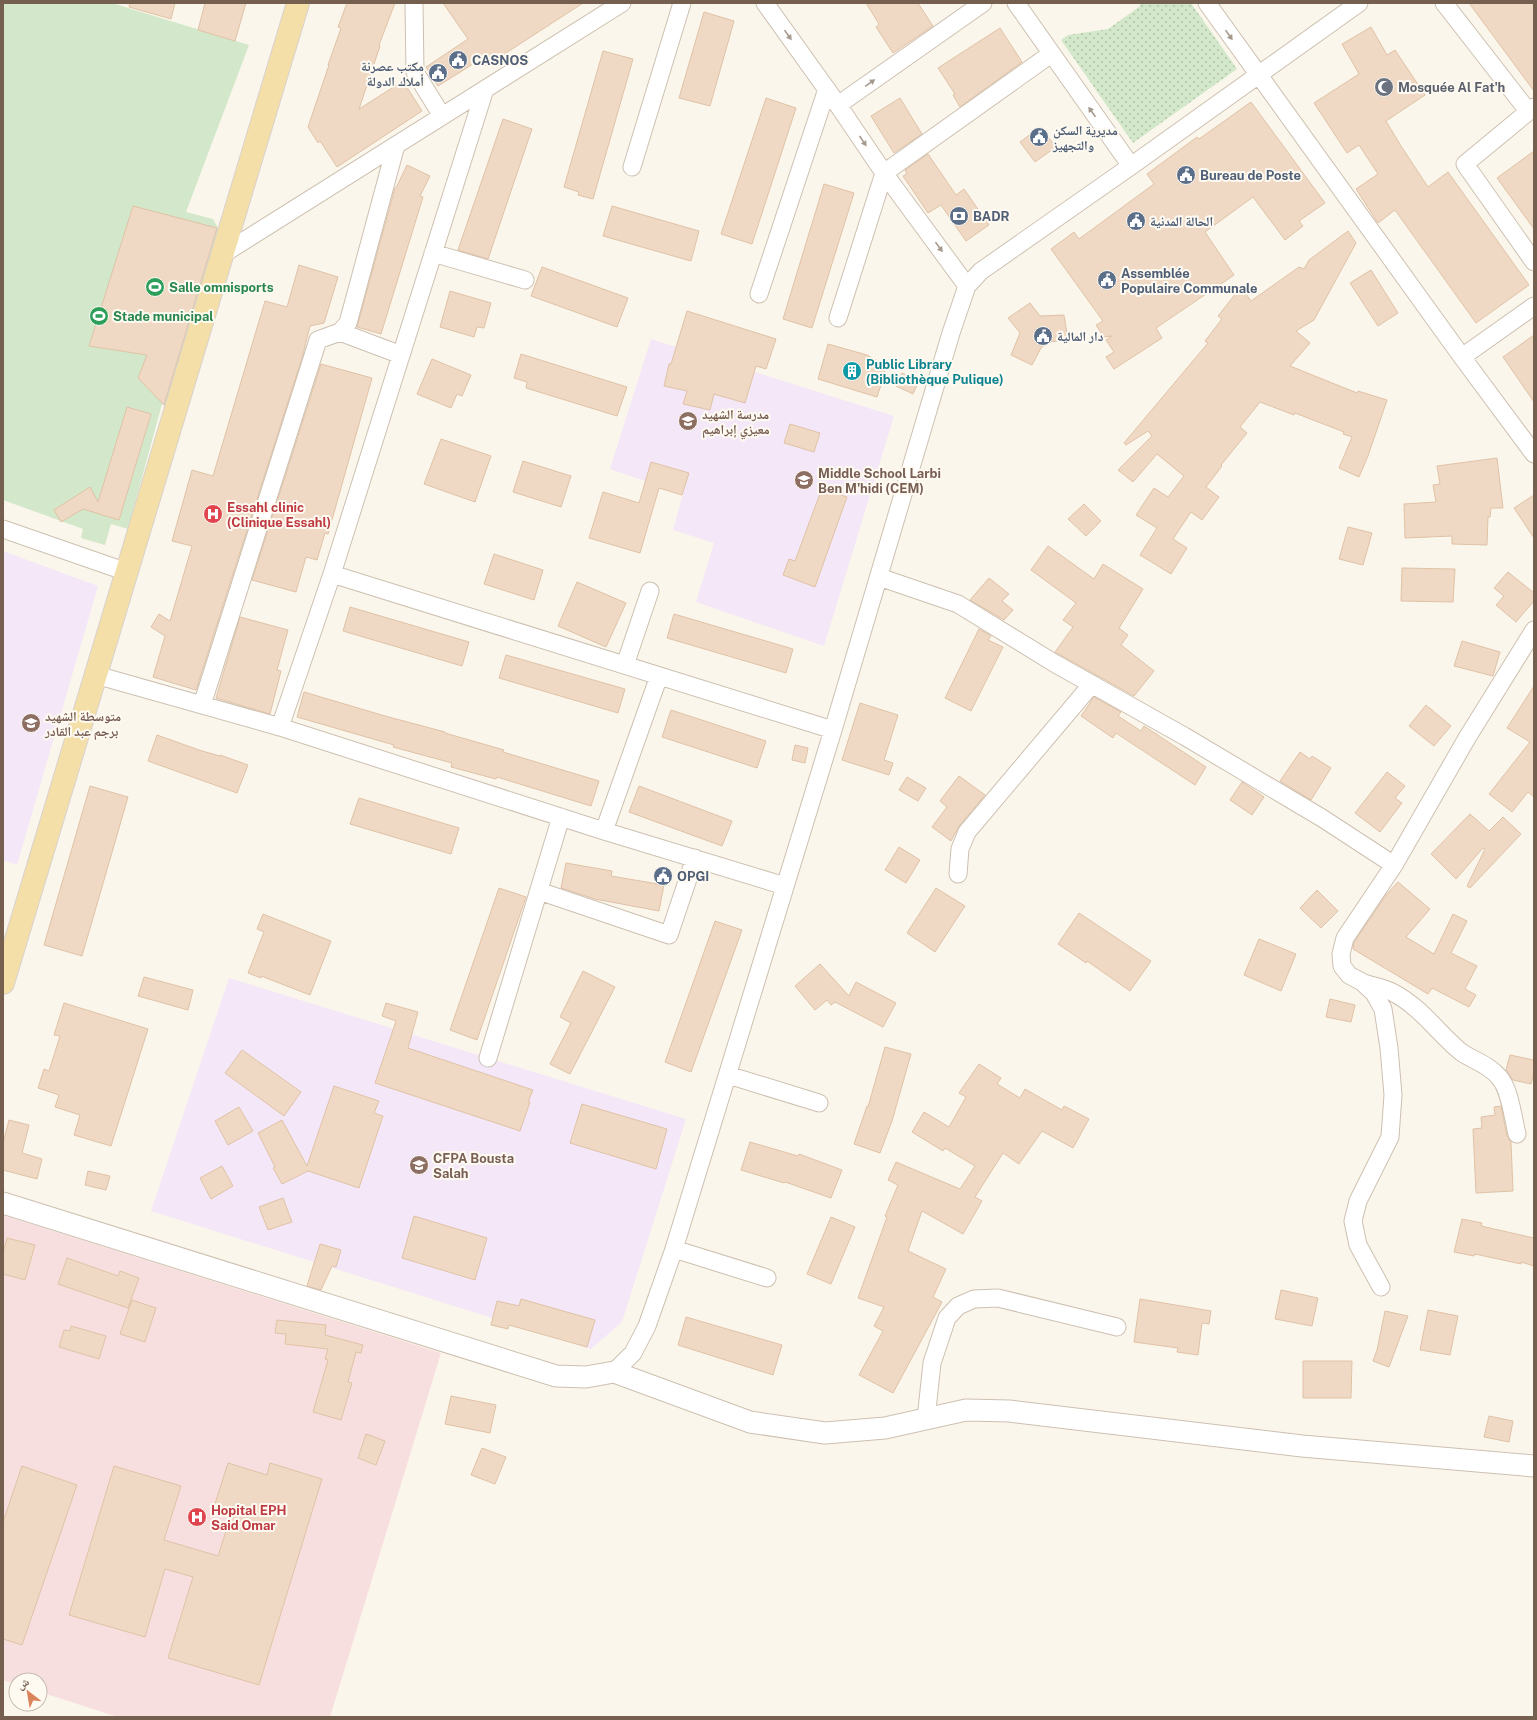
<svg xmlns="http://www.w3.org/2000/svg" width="1537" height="1720" viewBox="0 0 1537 1720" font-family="'Public Sans','Noto Naskh Arabic',sans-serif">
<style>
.education{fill:#f3e7f8}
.medical{fill:#f8dfdf}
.grass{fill:url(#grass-dots)}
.pitch{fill:#d3e8ca}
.building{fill:#efd9c4;stroke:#e0c2a6}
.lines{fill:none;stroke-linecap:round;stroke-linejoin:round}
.minor-casing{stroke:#cdc0b1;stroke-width:19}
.tertiary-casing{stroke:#cdc0b1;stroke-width:23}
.primary-casing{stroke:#d8d2ce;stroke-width:24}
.minor{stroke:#fff;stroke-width:17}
.tertiary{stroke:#fff;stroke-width:21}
.primary{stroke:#f4dfa9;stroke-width:22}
.oneway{fill:#a5988d}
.labels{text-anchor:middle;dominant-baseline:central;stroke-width:4;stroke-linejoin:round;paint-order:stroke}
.service-label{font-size:13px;font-weight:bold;fill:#4e5e75;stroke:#fefaf1;text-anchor:start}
.worship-label{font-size:13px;font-weight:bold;fill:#5b616d;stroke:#fefaf1;text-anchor:start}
.leisure-label{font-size:13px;font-weight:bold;fill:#27864d;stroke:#fefaf1;text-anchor:start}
.culture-label{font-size:13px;font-weight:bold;fill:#0d838f;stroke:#fefaf1;text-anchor:start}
.education-label{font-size:13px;font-weight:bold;fill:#785e54;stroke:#fefaf1;text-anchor:start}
.health-label{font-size:13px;font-weight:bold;fill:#be3a42;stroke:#fefaf1;text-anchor:start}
</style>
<defs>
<pattern id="grass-dots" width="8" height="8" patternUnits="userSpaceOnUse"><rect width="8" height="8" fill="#d3e8ca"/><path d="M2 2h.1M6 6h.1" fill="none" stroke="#b0bfa6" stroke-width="1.8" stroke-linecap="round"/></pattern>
</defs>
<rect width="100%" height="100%" fill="#fbf6eb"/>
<path class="education" d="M651,339L894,416L824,646L696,602L714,543L673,530L683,494L610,469Z
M3,551L98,586L17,865L3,860Z
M229,978L686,1119L622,1322L591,1349L151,1211Z"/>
<path class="medical" d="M3,1215L441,1353L330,1717H118L40,1692V1680H16V1684L3,1680Z"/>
<path class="grass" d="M1141,3H1191L1237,69L1133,143L1061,40L1068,35L1108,29L1139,7Z"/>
<path class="pitch" d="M3,3H112L249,45L186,212L213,219L218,228L169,410L162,404L128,529L111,524L105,545L81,538L83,529L3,500L4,485L3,484Z"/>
<path class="building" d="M130,3H175L171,19L129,7Z
M205,3H246L235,41L198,30Z
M347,3H395L379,45L380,46L359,109L403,81L422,111L337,167L320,141L318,143L308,127L329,65H328L341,28L338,27Z
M443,3H583L486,66L481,59L438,86L426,67L468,39Z
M866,3H918L933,26L893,53L876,27L879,24Z
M1469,3H1534V91Z
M704,12L734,21L710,106L679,98Z
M1371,27L1387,55L1395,50L1425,95L1386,121L1401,146L1428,187L1448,172L1529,285L1476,323L1395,210L1378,223L1356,189L1378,174L1359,145L1347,153L1314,103L1359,74L1342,44Z
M1000,28L1022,62L960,107L953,95L955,94L938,68Z
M603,51L633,59L593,199L578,195L579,192L564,187Z
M766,98L796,108L752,244L721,234Z
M900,98L922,134L894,153L871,116Z
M1251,102L1325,203L1299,221L1303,226L1285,240L1253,197L1205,232L1234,275L1156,328L1162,338L1114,369L1106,357L1114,352L1106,340L1112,336L1104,337L1096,325L1103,321L1051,249L1074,232L1079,239L1154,184L1147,174L1197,137L1199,139Z
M503,119L532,129L488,259L458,250Z
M1040,127L1056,147L1035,162L1020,142Z
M1534,151V229L1497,178Z
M928,154L956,195L964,189L989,225L966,241L941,205L928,213L903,176L907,174L905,170Z
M407,165L430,176L420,196L423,197L381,334L357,327L395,188H396Z
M824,184L854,193L812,328L783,319Z
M133,206L217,228L164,405L138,378L147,355L89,346Z
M612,206L699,231L691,261L603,236Z
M1348,231L1356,243L1314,320L1296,331L1310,343L1290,366L1357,393L1358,391L1387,400L1368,456L1359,477L1339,468L1352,437L1343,434L1344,432L1295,413L1294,415L1260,402L1240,427L1247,433L1221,465L1222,466L1206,487L1219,497L1202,520L1191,512L1173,539L1187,548L1171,574L1140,555L1157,528L1136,515L1154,488L1168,497L1184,476L1157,454L1133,482L1118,470L1152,436L1148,431L1126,445L1124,443L1208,343L1205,341L1222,319L1218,316L1241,287L1251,301L1299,267L1304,269L1309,260Z
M299,265L338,277L324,323L310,326L302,358L196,690L153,677L165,636L151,627L159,614L170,621L192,546L172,541L192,470L213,476L265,301L287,307Z
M542,267L628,298L617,327L531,296Z
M1371,270L1398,313L1378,326L1350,283Z
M450,291L491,303L484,328L477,327L474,337L440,327Z
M1030,303L1040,316L1064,315L1068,340L1048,342L1041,348L1032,365L1011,355L1020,333L1008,318Z
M687,311L776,339L766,369L756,366L745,403L714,394L710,410L683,404L687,391L664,386L669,364H671Z
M1534,335V402L1503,357Z
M828,344L867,355L883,364L885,373L877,397L818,379Z
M521,354L627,387L617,416L526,388L527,382L514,378Z
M432,359L471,375L462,396L457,394L451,408L417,394Z
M321,364L372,378L328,534L325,533L317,560L306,557L296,592L252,580Z
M902,373L919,381L913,394L896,386Z
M127,407L151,414L119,520L83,509L61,522L54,510L90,487L98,502Z
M790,424L820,433L814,452L784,443Z
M441,439L491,456L475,502L424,484Z
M1497,458L1503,508H1491L1490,517H1488L1487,545L1452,544V536L1405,538L1404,504L1436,502L1433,485L1440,484L1437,466Z
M523,461L571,476L561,507L513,492Z
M651,462L689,473L682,495L659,488L640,553L589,538L603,492L639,503Z
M822,488L847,497L815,587L783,575L789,559L795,561Z
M1534,495V538L1514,508Z
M1084,504L1101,521L1086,536L1068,519Z
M1348,527L1372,533L1363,565L1339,559Z
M1048,546L1094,579L1103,564L1143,589L1119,628L1128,635L1121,645L1154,671L1134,696L1055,652L1073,627L1063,620L1076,603L1031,570Z
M494,554L543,570L534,600L484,584Z
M1402,568L1455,569L1453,602L1401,601Z
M1508,572L1534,593V601L1516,622L1496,605L1504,596L1494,588Z
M989,578L1009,594L1002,601L1013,610L1004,620L970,600Z
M577,582L626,603L606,647L558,626Z
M350,607L469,642L462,666L343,631Z
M674,614L793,649L786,673L667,638Z
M240,617L288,630L277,670L281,671L270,714L216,698Z
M979,629L991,636L988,640L1003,647L971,711L945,698Z
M1462,641L1500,652L1493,676L1454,666Z
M506,655L625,689L618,713L499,678Z
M1534,686V797L1528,792L1512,812L1489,794L1530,742L1507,728Z
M304,692L385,716L445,732V733L504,750L503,752L599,781L591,806L497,777L496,779L451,767L452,763L393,747L394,745L297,717Z
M1094,697L1121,712L1118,716L1141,731L1144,726L1206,767L1195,785L1116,733L1113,738L1081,716Z
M860,703L898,715L884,760L893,763L889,775L842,760Z
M1426,705L1451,726L1434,746L1409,726Z
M671,710L766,741L757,768L662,737Z
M157,735L202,751L220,756V755L248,765L237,793L148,761Z
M795,745L808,748L805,763L792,760Z
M1300,752L1310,759L1312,756L1331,768L1311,800L1280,781Z
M1387,772L1405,786L1395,798L1402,803L1380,832L1355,813Z
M959,776L985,795L959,826L951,841L932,827L947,807L940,801Z
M907,777L926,788L918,801L899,790Z
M1242,782L1264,797L1252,815L1230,800Z
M90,786L128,797L82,956L44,945Z
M639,786L732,821L722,846L629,812Z
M359,798L459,828L451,854L350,824Z
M1470,814L1489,831L1503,817L1521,834L1470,888L1467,886L1485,849L1483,848L1456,879L1431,854Z
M899,847L920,860L906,883L885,870Z
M566,863L612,871L611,876L664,885L659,911L595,899L561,888Z
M1398,882L1430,909L1406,937L1434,954L1453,914L1467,921L1451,953L1477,966L1465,989L1476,995L1469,1007L1432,988L1428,994L1353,949L1354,942L1386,895Z
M499,888L526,897L477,1040L450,1030Z
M936,888L965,906L935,952L907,933Z
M1317,890L1338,911L1321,928L1300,908Z
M1079,913L1151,961L1130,991L1087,961L1086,963L1058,944Z
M263,914L331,941L310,995L261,976V978L248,973L264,932L257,929Z
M715,921L742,930L691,1072L665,1062Z
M1259,939L1296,954L1281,991L1244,975Z
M820,964L849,996L856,982L896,1003L883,1027L835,1002L831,1005L827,1000L815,1010L795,986Z
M583,971L615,987L570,1074L550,1064L571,1023L560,1017Z
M144,977L193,990L188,1010L138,996Z
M1330,999L1355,1005L1351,1022L1326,1017Z
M64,1003L148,1029L111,1146L74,1135L80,1115L55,1107L59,1095L38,1088L44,1069L49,1071L60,1036L54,1035Z
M386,1003L418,1012L408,1048L533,1090L528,1102H530L520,1131L375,1083L396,1021L382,1016Z
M885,1047L911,1054L892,1121L880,1153L854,1144L867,1106L868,1107Z
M242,1050L301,1092L284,1116L225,1073Z
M1510,1055L1534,1060V1072L1531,1084L1513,1080L1506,1070Z
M979,1064L1001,1078L997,1084L1020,1098L1025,1089L1062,1110L1064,1106L1089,1119L1073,1148L1042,1131L1019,1164L1003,1153L975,1197L982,1201L963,1234L922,1211L908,1251L946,1269L933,1297L942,1302L893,1393L859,1375L883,1331L874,1326L884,1307L858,1298L887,1217L885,1216L898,1185L888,1180L896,1162L960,1189L975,1166L945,1148L943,1151L912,1132L924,1112L949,1127L966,1097L959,1093Z
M334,1086L379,1101L374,1113L383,1116L359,1188L308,1171L282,1184L273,1168L275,1167L258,1133L282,1120L307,1166Z
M582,1104L667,1129L656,1169L570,1143Z
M1501,1106L1507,1136L1511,1142L1513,1191L1476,1193L1473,1129L1482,1128L1481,1117L1495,1115L1494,1107Z
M239,1107L253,1131L228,1145L215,1121Z
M9,1120L29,1125L22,1153L42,1159L37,1179L3,1170V1143Z
M750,1142L798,1156L799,1154L842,1170L831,1198L785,1182L784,1183L741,1170Z
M222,1166L233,1186L211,1199L200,1178Z
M88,1171L110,1176L106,1190L85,1185Z
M283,1198L292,1222L268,1230L259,1207Z
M414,1216L487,1238L475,1280L402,1258Z
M831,1217L855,1227L831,1284L807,1274Z
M1462,1219L1482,1223L1481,1226L1534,1238V1266L1521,1262V1264L1475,1254L1474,1256L1454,1252Z
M7,1238L35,1245L25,1280L3,1274V1253Z
M320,1244L341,1250L336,1267L332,1266L321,1290L307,1286Z
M67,1258L118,1276L120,1271L139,1278L128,1308L58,1284Z
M1281,1290L1318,1298L1312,1326L1275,1319Z
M521,1299L595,1320L587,1347L509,1325L508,1329L491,1325L497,1301L519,1306Z
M1140,1299L1211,1311L1209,1324L1202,1323L1198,1355L1177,1352L1178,1348L1134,1342Z
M132,1300L156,1308L145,1342L120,1334Z
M1428,1310L1458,1316L1450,1355L1420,1350Z
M1385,1311L1408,1316L1389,1367L1373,1361L1377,1350Z
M686,1317L782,1345L773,1375L678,1345Z
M277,1320L326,1325L325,1335L363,1345L361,1353L356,1352L348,1382L352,1383L341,1420L313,1412L328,1360L325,1359L328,1349L285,1344L286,1334L275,1333Z
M71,1326L106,1336L99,1359L59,1347L64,1330L70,1331Z
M1303,1361H1352L1351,1398H1303Z
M451,1396L496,1405L490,1433L445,1424Z
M1489,1416L1513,1421L1509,1442L1484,1437Z
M366,1434L385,1441L376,1465L358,1458Z
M482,1448L506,1457L495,1484L471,1475Z
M228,1463L267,1475L270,1463L322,1479L259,1685L168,1658L193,1577L165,1569L145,1637L69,1615L114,1466L181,1486L164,1540L218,1556L232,1512L214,1507Z
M22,1466L77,1485L22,1645L3,1639V1522Z"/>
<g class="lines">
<g class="minor-casing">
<path id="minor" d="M414,3L415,72L442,116
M765,3L838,105L884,173L967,286
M1016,3L1131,166
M1207,3L1462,357L1534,454
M1444,3L1528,111
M838,105L983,3
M1534,107L1465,164L1534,262
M632,167L682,3
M433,253L525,280
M223,254L622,3
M759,294L827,89
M838,318L884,173L1051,54
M340,332L401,355
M1462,357L1534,306
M3,529L127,572
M332,574L833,730
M879,577L958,604L1054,663L1184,736L1322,818L1394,865L1467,738L1534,630
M625,665L650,591
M96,675L280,727L604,831L785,886
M202,705L318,340L340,332L348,323L396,145
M280,727L332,574L485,89
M604,831L659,676
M958,874L960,849L967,832L1092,684
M539,891L669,935L695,858
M1364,983C1373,986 1384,988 1392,992C1420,1006 1438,1033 1461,1052C1474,1061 1488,1064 1499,1077C1510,1089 1513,1118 1517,1134
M488,1058L561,817
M728,1075L819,1103
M674,1249L767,1278
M1381,1287L1358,1245L1353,1221L1358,1201L1390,1137L1393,1095L1389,1048L1383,1009L1374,993L1362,982L1349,975L1342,966L1341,954L1345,938L1394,865
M614,1372L633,1353L647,1326L674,1249L833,730L951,333L967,286L981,271L1131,166L1359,3
M926,1419L932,1363L947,1318L958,1306L974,1299L998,1298L1117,1327"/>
</g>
<g class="tertiary-casing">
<path id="tertiary" d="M3,1203L556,1376L586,1377L614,1372L750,1422L825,1433L885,1428L966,1410L1009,1411L1302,1446L1534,1466"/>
</g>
<g class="primary-casing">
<path id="primary" d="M3,983L298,3"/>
</g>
<use href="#minor" class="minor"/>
<use href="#tertiary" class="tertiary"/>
<use href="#primary" class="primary"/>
</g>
<defs><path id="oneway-solid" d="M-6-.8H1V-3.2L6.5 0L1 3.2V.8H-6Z"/></defs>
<g class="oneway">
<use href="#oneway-solid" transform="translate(788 35) rotate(55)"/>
<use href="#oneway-solid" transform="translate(1229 35) rotate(55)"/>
<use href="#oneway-solid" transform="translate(870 83) rotate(-35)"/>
<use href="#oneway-solid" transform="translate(1092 112) rotate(-125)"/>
<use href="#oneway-solid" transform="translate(863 141) rotate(56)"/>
<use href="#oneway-solid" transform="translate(939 247) rotate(54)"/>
</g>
<defs>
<g id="civic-disc" transform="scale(1)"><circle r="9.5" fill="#5c6f8a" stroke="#fefaf1"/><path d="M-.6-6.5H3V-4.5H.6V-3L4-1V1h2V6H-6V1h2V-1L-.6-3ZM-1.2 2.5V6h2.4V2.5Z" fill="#fff"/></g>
<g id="mosque-disc" transform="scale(1)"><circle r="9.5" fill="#6b7280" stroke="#fefaf1"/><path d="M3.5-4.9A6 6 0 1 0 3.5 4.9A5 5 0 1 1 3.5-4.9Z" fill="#fff"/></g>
<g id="bank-disc" transform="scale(1)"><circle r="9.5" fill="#5c6f8a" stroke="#fefaf1"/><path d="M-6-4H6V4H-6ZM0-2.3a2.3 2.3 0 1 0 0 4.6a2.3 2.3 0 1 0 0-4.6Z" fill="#fff"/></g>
<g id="stadium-disc" transform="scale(1)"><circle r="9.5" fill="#2e9e5b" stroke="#fefaf1"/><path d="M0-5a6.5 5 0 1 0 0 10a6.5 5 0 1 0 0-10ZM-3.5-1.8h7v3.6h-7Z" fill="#fff"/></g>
<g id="building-disc" transform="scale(1)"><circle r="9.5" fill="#0f9aa8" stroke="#fefaf1"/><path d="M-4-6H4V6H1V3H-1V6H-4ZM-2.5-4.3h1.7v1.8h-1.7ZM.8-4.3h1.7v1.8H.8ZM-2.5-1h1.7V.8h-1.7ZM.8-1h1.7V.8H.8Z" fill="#fff"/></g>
<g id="school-disc" transform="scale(1)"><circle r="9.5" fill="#8d6e63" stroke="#fefaf1"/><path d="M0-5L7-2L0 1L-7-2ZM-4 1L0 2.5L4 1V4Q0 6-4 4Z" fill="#fff"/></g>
<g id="hospital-disc" transform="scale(1)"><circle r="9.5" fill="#e0444e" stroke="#fefaf1"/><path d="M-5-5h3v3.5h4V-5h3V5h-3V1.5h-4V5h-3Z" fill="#fff"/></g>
<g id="university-disc" transform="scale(1)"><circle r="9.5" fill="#8d6e63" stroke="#fefaf1"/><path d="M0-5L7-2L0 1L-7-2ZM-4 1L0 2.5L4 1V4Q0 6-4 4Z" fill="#fff"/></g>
</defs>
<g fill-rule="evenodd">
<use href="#civic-disc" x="458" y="60"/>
<use href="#civic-disc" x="438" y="73"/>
<use href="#mosque-disc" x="1384" y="87"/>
<use href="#civic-disc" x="1039" y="137"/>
<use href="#civic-disc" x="1186" y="175"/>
<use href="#bank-disc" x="959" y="216"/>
<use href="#civic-disc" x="1136" y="221"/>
<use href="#civic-disc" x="1107" y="280"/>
<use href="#stadium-disc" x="155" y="287"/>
<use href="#stadium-disc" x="99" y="316"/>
<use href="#civic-disc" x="1043" y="336"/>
<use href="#building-disc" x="852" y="371"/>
<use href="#school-disc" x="688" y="421"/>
<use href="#school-disc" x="804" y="480"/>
<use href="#hospital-disc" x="213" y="514"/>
<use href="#school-disc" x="31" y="723"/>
<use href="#civic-disc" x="663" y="876"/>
<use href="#university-disc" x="419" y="1165"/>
<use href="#hospital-disc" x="197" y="1517"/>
</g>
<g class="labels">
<g class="service-label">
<text x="472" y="60">CASNOS</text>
<text x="424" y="66" text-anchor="end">مكتب عصرنة<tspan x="424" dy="15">أملاك الدولة</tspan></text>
<text x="1053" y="130">مديرية السكن<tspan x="1053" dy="15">والتجهيز</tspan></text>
<text x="1200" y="175">Bureau de Poste</text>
<text x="973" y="216">BADR</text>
<text x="1150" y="221">الحالة المدنية</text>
<text x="1121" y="273">Assemblée<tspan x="1121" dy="15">Populaire Communale</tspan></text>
<text x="1057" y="336">دار المالية</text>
<text x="677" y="876">OPGI</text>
</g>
<g class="worship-label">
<text x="1398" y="87">Mosquée Al Fat'h</text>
</g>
<g class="leisure-label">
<text x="169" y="287">Salle omnisports</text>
<text x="113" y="316">Stade municipal</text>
</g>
<g class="culture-label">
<text x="866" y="364">Public Library<tspan x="866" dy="15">(Bibliothèque Pulique)</tspan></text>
</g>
<g class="education-label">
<text x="702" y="414">مدرسة الشهيد<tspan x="702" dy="15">معيزي إبراهيم</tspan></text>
<text x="818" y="473">Middle School Larbi<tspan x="818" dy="15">Ben M'hidi (CEM)</tspan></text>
<text x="45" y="716">متوسطة الشهيد<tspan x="45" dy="15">برجم عبد القادر</tspan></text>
<text x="433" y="1158">CFPA Bousta<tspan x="433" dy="15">Salah</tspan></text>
</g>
<g class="health-label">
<text x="227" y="507">Essahl clinic<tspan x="227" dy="15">(Clinique Essahl)</tspan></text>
<text x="211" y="1510">Hopital EPH<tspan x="211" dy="15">Said Omar</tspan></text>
</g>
</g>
<rect width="1537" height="1720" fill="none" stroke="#75604f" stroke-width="8"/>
<g transform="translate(28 1692) rotate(329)"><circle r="19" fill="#fefaf1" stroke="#c7bcb0"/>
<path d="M0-3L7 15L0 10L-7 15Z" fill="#db835a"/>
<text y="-6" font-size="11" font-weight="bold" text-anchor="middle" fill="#75604f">ش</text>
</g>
</svg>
